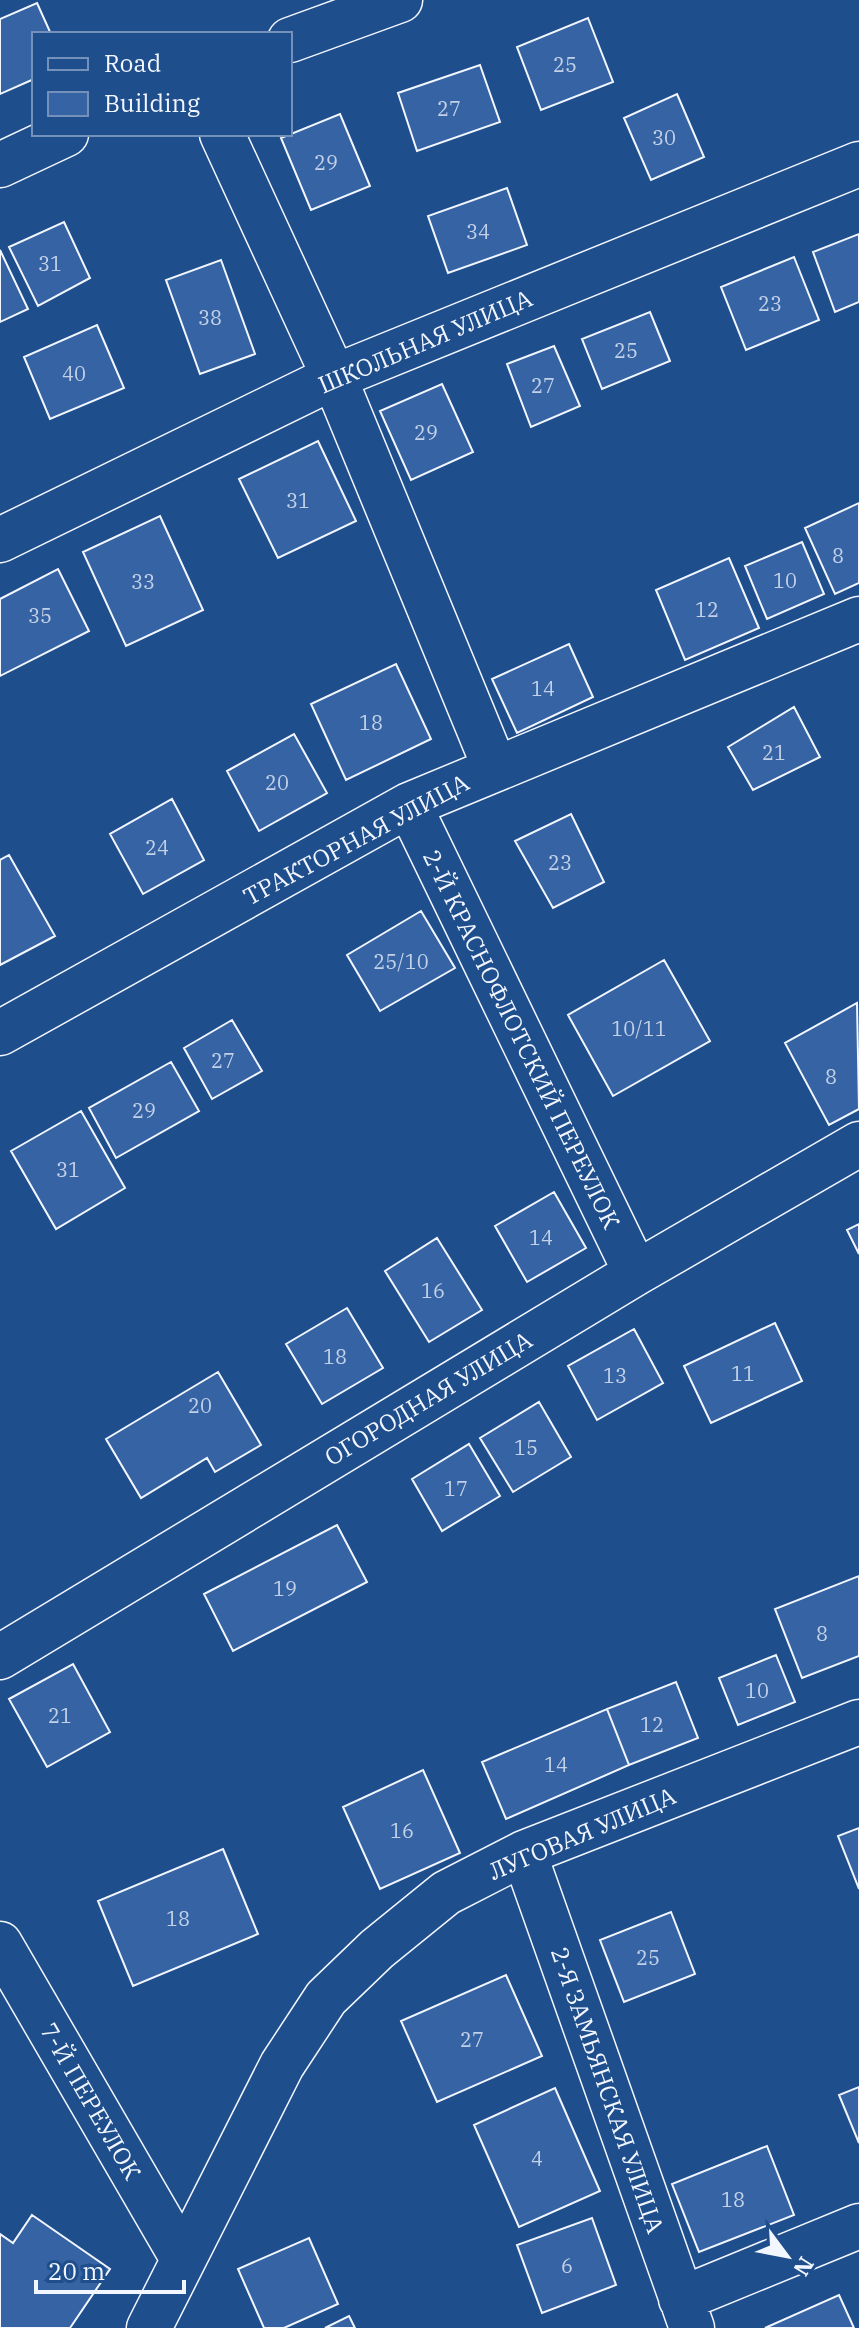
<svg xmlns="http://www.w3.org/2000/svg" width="859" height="2328" viewBox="0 0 859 2328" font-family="'IBM Plex Serif',serif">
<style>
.building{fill:#3563a3;stroke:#f2f6ff;stroke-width:2}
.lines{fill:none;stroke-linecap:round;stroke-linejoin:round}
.minor-casing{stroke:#f2f6ff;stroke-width:47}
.minor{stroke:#1f4e8c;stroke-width:44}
.labels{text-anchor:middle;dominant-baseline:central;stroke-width:6;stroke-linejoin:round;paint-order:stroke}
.number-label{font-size:20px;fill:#c3d1e8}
.street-label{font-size:24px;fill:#f2f6ff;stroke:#1f4e8c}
</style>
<rect width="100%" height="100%" fill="#1f4e8c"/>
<path class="building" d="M37,3L51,34H34V79L0,94V19Z
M588,18L613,82L541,110L517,47Z
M480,65L500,122L417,151L398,93Z
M677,94L704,157L651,180L624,118Z
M340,114L370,186L311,210L281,138Z
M507,188L527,245L448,273L428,216Z
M64,222L90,278L38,306L9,247Z
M859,234V302L835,312L813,252Z
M0,250L28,309L0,322Z
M794,257L819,320L746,350L721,287Z
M221,260L255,354L200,374L166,280Z
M650,312L670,361L602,389L582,339Z
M97,325L124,388L50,419L24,357Z
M554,346L580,406L531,427L507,364Z
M442,384L473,452L411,480L380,411Z
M318,441L356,521L278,558L239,479Z
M859,503V583L835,594L805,528Z
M160,516L203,610L126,646L83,552Z
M802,542L824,594L767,619L745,566Z
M729,558L759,628L685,660L656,590Z
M58,569L89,631L0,676V599Z
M569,644L593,697L517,733L492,679Z
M396,664L431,739L346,780L311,704Z
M794,707L820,757L753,790L728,747Z
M294,734L327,793L259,831L227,771Z
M172,799L204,860L143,894L110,834Z
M571,814L604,882L553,908L515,841Z
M9,855L55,936L0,965V860Z
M421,911L455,968L380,1011L347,955Z
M664,960L710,1041L613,1096L568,1015Z
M857,1003L859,1109L829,1125L785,1043Z
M232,1020L262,1071L212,1099L184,1048Z
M171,1062L199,1111L116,1158L89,1108Z
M81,1111L125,1188L56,1229L11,1151Z
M554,1192L586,1248L527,1282L495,1226Z
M859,1224V1254L847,1230Z
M437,1238L482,1310L429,1342L385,1271Z
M347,1308L383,1368L322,1404L286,1344Z
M775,1323L802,1381L711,1423L684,1366Z
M634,1329L663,1383L597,1420L568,1366Z
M218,1372L261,1445L215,1472L207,1458L141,1498L106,1439Z
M539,1402L571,1457L513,1492L480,1438Z
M469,1444L500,1496L442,1531L412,1479Z
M337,1525L367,1582L233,1651L204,1594Z
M859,1576V1656L802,1678L775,1609Z
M776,1655L795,1702L738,1725L719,1678Z
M73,1664L110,1732L47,1767L9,1699Z
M676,1682L698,1738L629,1765L607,1709Z
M607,1709L629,1765L506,1819L482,1762Z
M423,1770L460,1853L380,1889L343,1807Z
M859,1828V1889L838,1836Z
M223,1849L258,1934L133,1986L98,1901Z
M671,1912L695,1974L624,2002L600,1940Z
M506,1975L542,2056L437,2102L401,2021Z
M859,2087V2143L839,2095Z
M555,2088L600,2191L519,2227L474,2125Z
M767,2146L794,2215L699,2252L672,2184Z
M32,2215L110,2269L70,2328H0V2234L13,2243Z
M592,2218L616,2285L542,2313L517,2245Z
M309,2238L338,2304L284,2328H264L238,2269Z
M839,2295L854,2328H765Z
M349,2316L355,2328H325Z"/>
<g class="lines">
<g class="minor-casing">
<path id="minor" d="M290,40L400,0
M222,134L334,377L495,768
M0,165L66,134
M0,540L334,377L859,164
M409,805L636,1273
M0,1033L409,805L859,619
M0,1657L636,1273L859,1144
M524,1853L692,2328
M0,1944L183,2259
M681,2299L859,2226
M149,2328L282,2065L326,1998L377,1949L446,1893L524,1853L859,1722"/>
</g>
<use href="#minor" class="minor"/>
</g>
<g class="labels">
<g class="number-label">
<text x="565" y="64">25</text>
<text x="449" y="108">27</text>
<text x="664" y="137">30</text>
<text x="326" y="162">29</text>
<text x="478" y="231">34</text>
<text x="50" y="263">31</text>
<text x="770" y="303">23</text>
<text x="210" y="317">38</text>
<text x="626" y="350">25</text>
<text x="74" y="373">40</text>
<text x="543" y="385">27</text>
<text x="426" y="432">29</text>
<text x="298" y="500">31</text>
<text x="838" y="555">8</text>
<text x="785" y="580">10</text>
<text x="143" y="581">33</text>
<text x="707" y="609">12</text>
<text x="40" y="615">35</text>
<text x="543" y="688">14</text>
<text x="371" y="722">18</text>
<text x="774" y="752">21</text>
<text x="277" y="782">20</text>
<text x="157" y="847">24</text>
<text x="560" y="862">23</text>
<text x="401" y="961">25/10</text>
<text x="639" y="1028">10/11</text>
<text x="223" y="1060">27</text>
<text x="831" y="1076">8</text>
<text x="144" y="1110">29</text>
<text x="68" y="1169">31</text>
<text x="541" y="1237">14</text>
<text x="433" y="1290">16</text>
<text x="335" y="1356">18</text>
<text x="743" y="1373">11</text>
<text x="615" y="1375">13</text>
<text x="200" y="1405">20</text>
<text x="526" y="1447">15</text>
<text x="456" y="1488">17</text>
<text x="285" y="1588">19</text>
<text x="822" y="1633">8</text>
<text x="757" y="1690">10</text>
<text x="60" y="1715">21</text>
<text x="652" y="1724">12</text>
<text x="556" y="1764">14</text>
<text x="402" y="1830">16</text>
<text x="178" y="1918">18</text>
<text x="648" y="1957">25</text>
<text x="472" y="2039">27</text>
<text x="537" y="2158">4</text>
<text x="733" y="2199">18</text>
<text x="567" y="2265">6</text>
</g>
<g class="street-label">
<text transform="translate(425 341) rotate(-23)">ШКОЛЬНАЯ УЛИЦА</text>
<text transform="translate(356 839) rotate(-28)">ТРАКТОРНАЯ УЛИЦА</text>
<text transform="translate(522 1039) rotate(64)">2-Й КРАСНОФЛОТСКИЙ ПЕРЕУЛОК</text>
<text transform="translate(428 1398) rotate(-31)">ОГОРОДНАЯ УЛИЦА</text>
<text transform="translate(582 1833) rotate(-23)">ЛУГОВАЯ УЛИЦА</text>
<text transform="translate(608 2090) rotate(71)">2-Я ЗАМЬЯНСКАЯ УЛИЦА</text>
<text transform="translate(91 2101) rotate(60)">7-Й ПЕРЕУЛОК</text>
</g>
</g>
<rect x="32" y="32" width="260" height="104" fill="#1f4e8c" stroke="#7391ba" stroke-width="2"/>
<rect x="48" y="58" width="40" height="12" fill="#1f4e8c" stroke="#7391ba" stroke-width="2"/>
<text x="104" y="72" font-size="24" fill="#f2f6ff">Road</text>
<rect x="48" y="92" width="40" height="24" fill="#3563a3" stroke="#7391ba" stroke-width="2"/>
<text x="104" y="112" font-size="24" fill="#f2f6ff">Building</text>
<g transform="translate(787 2256) rotate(122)" stroke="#1f4e8c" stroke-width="6" paint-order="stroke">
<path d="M0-6L14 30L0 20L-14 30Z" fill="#f2f6ff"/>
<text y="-12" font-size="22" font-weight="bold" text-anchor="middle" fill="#f2f6ff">N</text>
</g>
<path d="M36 2280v12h148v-12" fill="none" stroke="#f2f6ff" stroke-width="4"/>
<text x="48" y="2280" font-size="24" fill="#f2f6ff" stroke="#1f4e8c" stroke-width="6" paint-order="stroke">20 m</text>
</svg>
